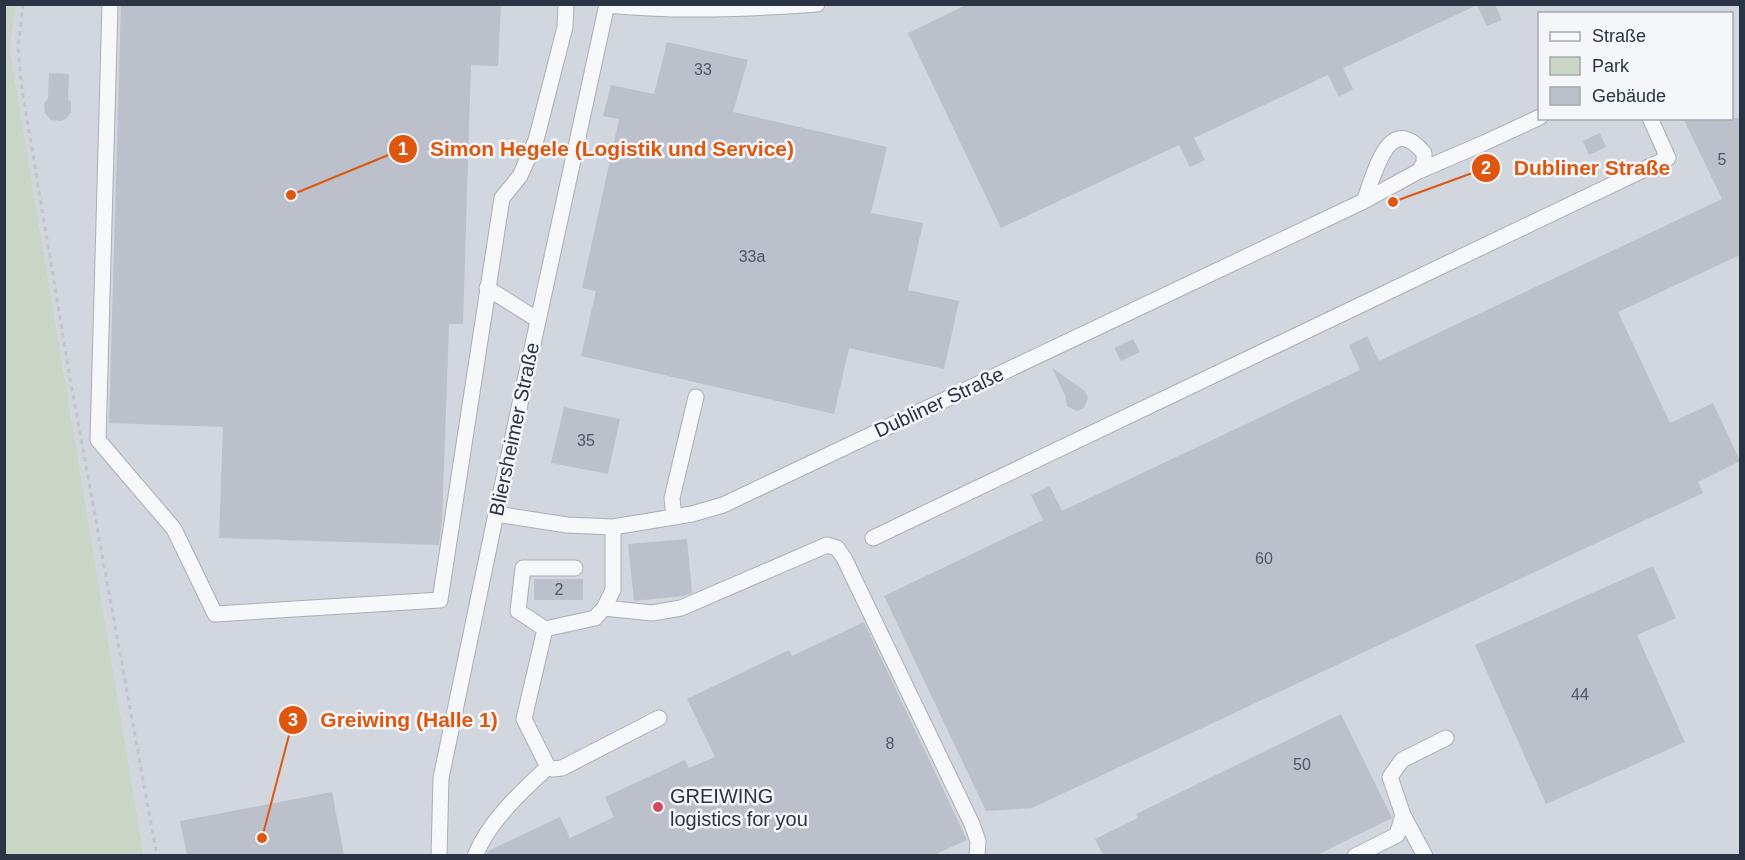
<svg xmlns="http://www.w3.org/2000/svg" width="1745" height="860" viewBox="0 0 1745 860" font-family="Helvetica,sans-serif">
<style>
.built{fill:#d2d6de;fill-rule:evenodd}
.green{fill:#c9d6c5}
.building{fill:#bbc0ca}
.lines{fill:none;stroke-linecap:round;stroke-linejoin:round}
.minor-casing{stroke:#a9aeb7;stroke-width:17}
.path{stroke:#c2c5cb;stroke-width:3;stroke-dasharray:4.5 4.5;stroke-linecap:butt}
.minor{stroke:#f7f8fa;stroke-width:15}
.poi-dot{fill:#d1495b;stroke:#f4f6f9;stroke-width:2}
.labels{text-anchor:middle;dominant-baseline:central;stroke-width:5;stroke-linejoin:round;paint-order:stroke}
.number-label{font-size:16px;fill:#4f5766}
.street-label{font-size:20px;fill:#2b3445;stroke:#f4f6f9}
.poi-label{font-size:20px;fill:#2b3445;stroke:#f4f6f9;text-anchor:start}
.leader{fill:none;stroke:#df570f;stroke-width:2}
.callout-dot{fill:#df570f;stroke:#f4f6f9;stroke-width:2}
.mark-label{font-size:18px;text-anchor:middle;font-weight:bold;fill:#fff}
.callout-label{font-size:21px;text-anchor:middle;font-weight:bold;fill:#df570f;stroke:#f4f6f9;stroke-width:5;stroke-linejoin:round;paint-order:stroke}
</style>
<rect width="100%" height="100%" fill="#e4e7ec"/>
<path class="built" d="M16,4L1740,5V855H144L10,49ZM1540,14H1732V118H1540Z"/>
<path class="green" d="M16,4L10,49L144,855H5L4,5Z"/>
<path class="building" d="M121,4H501L498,66L471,65L463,324H449L442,522L439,545L219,538L223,427L109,423Z
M968,4H1495L1502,20L1487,26L1477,5L1343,68L1353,89L1339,97L1328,75L1194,138L1205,160L1190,167L1179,145L1001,228L908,33Z
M667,42L748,60L733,112L887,147L871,213L923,223L908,290L959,301L944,369L849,348L834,414L581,356L596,291L582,288L619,119L603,116L611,85L654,94Z
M49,73L69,74L68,99L71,102V112L66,119L61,121L51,120L45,113L44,104L48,98Z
M1683,118H1740V255L1618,312L1670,423L1713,403L1740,461L1698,482L1703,493L1032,808L986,811L884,596L1043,520L1031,495L1050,486L1062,511L1360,370L1349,345L1367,336L1379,361L1722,199Z
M1600,133L1606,147L1589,155L1583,141Z
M1133,339L1140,352L1121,361L1114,348Z
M1052,368L1085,391L1088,398L1084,408L1077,411L1067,406L1065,395Z
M564,407L620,419L608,474L551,463Z
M687,539L692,593L683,596L634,601L628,544Z
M1653,566L1676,618L1637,635L1685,742L1546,804L1475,645Z
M534,579H583V600H534Z
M864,622L967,840L934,855H486L488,851L560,817L570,838L614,817L605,797L685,760L689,768L715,757L687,699L789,650L792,656Z
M1341,714L1392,818L1317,855H1103L1095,839L1138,818L1136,814Z
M332,792L344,855H187L180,821Z"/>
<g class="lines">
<g class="minor-casing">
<path id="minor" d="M110,4L98,440L174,529L215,614L440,600L502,198L520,176L536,140L565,27L566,4
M607,5C677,12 747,9 817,4
M1364,201C1375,174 1388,110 1424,153V163L1419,171
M487,288L538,320
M496,514L567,525L613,527L692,514L723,505L1364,201L1419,171L1484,143L1540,117
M674,517L672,498L696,397
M613,527V590L604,608L595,618L545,629L524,719L548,767L553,769L562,768L659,718
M873,538L1668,158L1650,118
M604,608L652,613L681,608L827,545L837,548L844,558L972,824L978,841L977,856
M545,629L518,611L523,568H575
M1403,815L1425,856
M439,856L441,778L496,514L607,4
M475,856C489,821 521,792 548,767
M1355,856L1397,835L1403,815L1390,777L1402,760L1446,738"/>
</g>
<path class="path" d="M23,4L18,49L22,89L71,384L157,856"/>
<use href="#minor" class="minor"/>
</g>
<circle class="poi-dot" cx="658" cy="807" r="6"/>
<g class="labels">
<g class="number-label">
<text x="703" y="69">33</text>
<text x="1722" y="159">5</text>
<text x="752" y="256">33a</text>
<text x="586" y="440">35</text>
<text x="1264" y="558">60</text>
<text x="559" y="589">2</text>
<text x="1580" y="694">44</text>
<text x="890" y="743">8</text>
<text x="1302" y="764">50</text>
</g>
<g class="street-label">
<text transform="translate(939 402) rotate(-25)">Dubliner Straße</text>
<text transform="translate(514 429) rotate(-78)">Bliersheimer Straße</text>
</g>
<g class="poi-label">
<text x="670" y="796">GREIWING<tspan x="670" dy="23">logistics for you</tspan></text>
</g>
</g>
<path class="leader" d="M291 195L403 149M1393 202L1486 168M262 838L293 720"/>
<g class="callout-dot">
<circle cx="291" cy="195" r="6"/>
<circle cx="1393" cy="202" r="6"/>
<circle cx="262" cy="838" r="6"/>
<circle cx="403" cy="149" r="15"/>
<circle cx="1486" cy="168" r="15"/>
<circle cx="293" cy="720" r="15"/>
</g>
<g class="mark-label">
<text x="403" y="155">1</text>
<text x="1486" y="174">2</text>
<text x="293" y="726">3</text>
</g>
<g class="callout-label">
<text x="612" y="156">Simon Hegele (Logistik und Service)</text>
<text x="1592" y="175">Dubliner Straße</text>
<text x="409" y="727">Greiwing (Halle 1)</text>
</g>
<rect width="1745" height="860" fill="none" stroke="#2b3445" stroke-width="12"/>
<rect x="1538" y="12" width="195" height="108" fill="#f4f6f9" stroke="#a4a8b1" stroke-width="1.5"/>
<rect x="1550" y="32" width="30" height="9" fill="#f7f8fa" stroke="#a4a8b1" stroke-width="1.5"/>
<text x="1592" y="42" font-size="18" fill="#2b3445">Straße</text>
<rect x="1550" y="57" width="30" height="18" fill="#c9d6c5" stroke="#a4a8b1" stroke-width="1.5"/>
<text x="1592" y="72" font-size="18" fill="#2b3445">Park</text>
<rect x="1550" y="87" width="30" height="18" fill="#bbc0ca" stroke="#a4a8b1" stroke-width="1.5"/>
<text x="1592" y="102" font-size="18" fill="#2b3445">Gebäude</text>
</svg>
